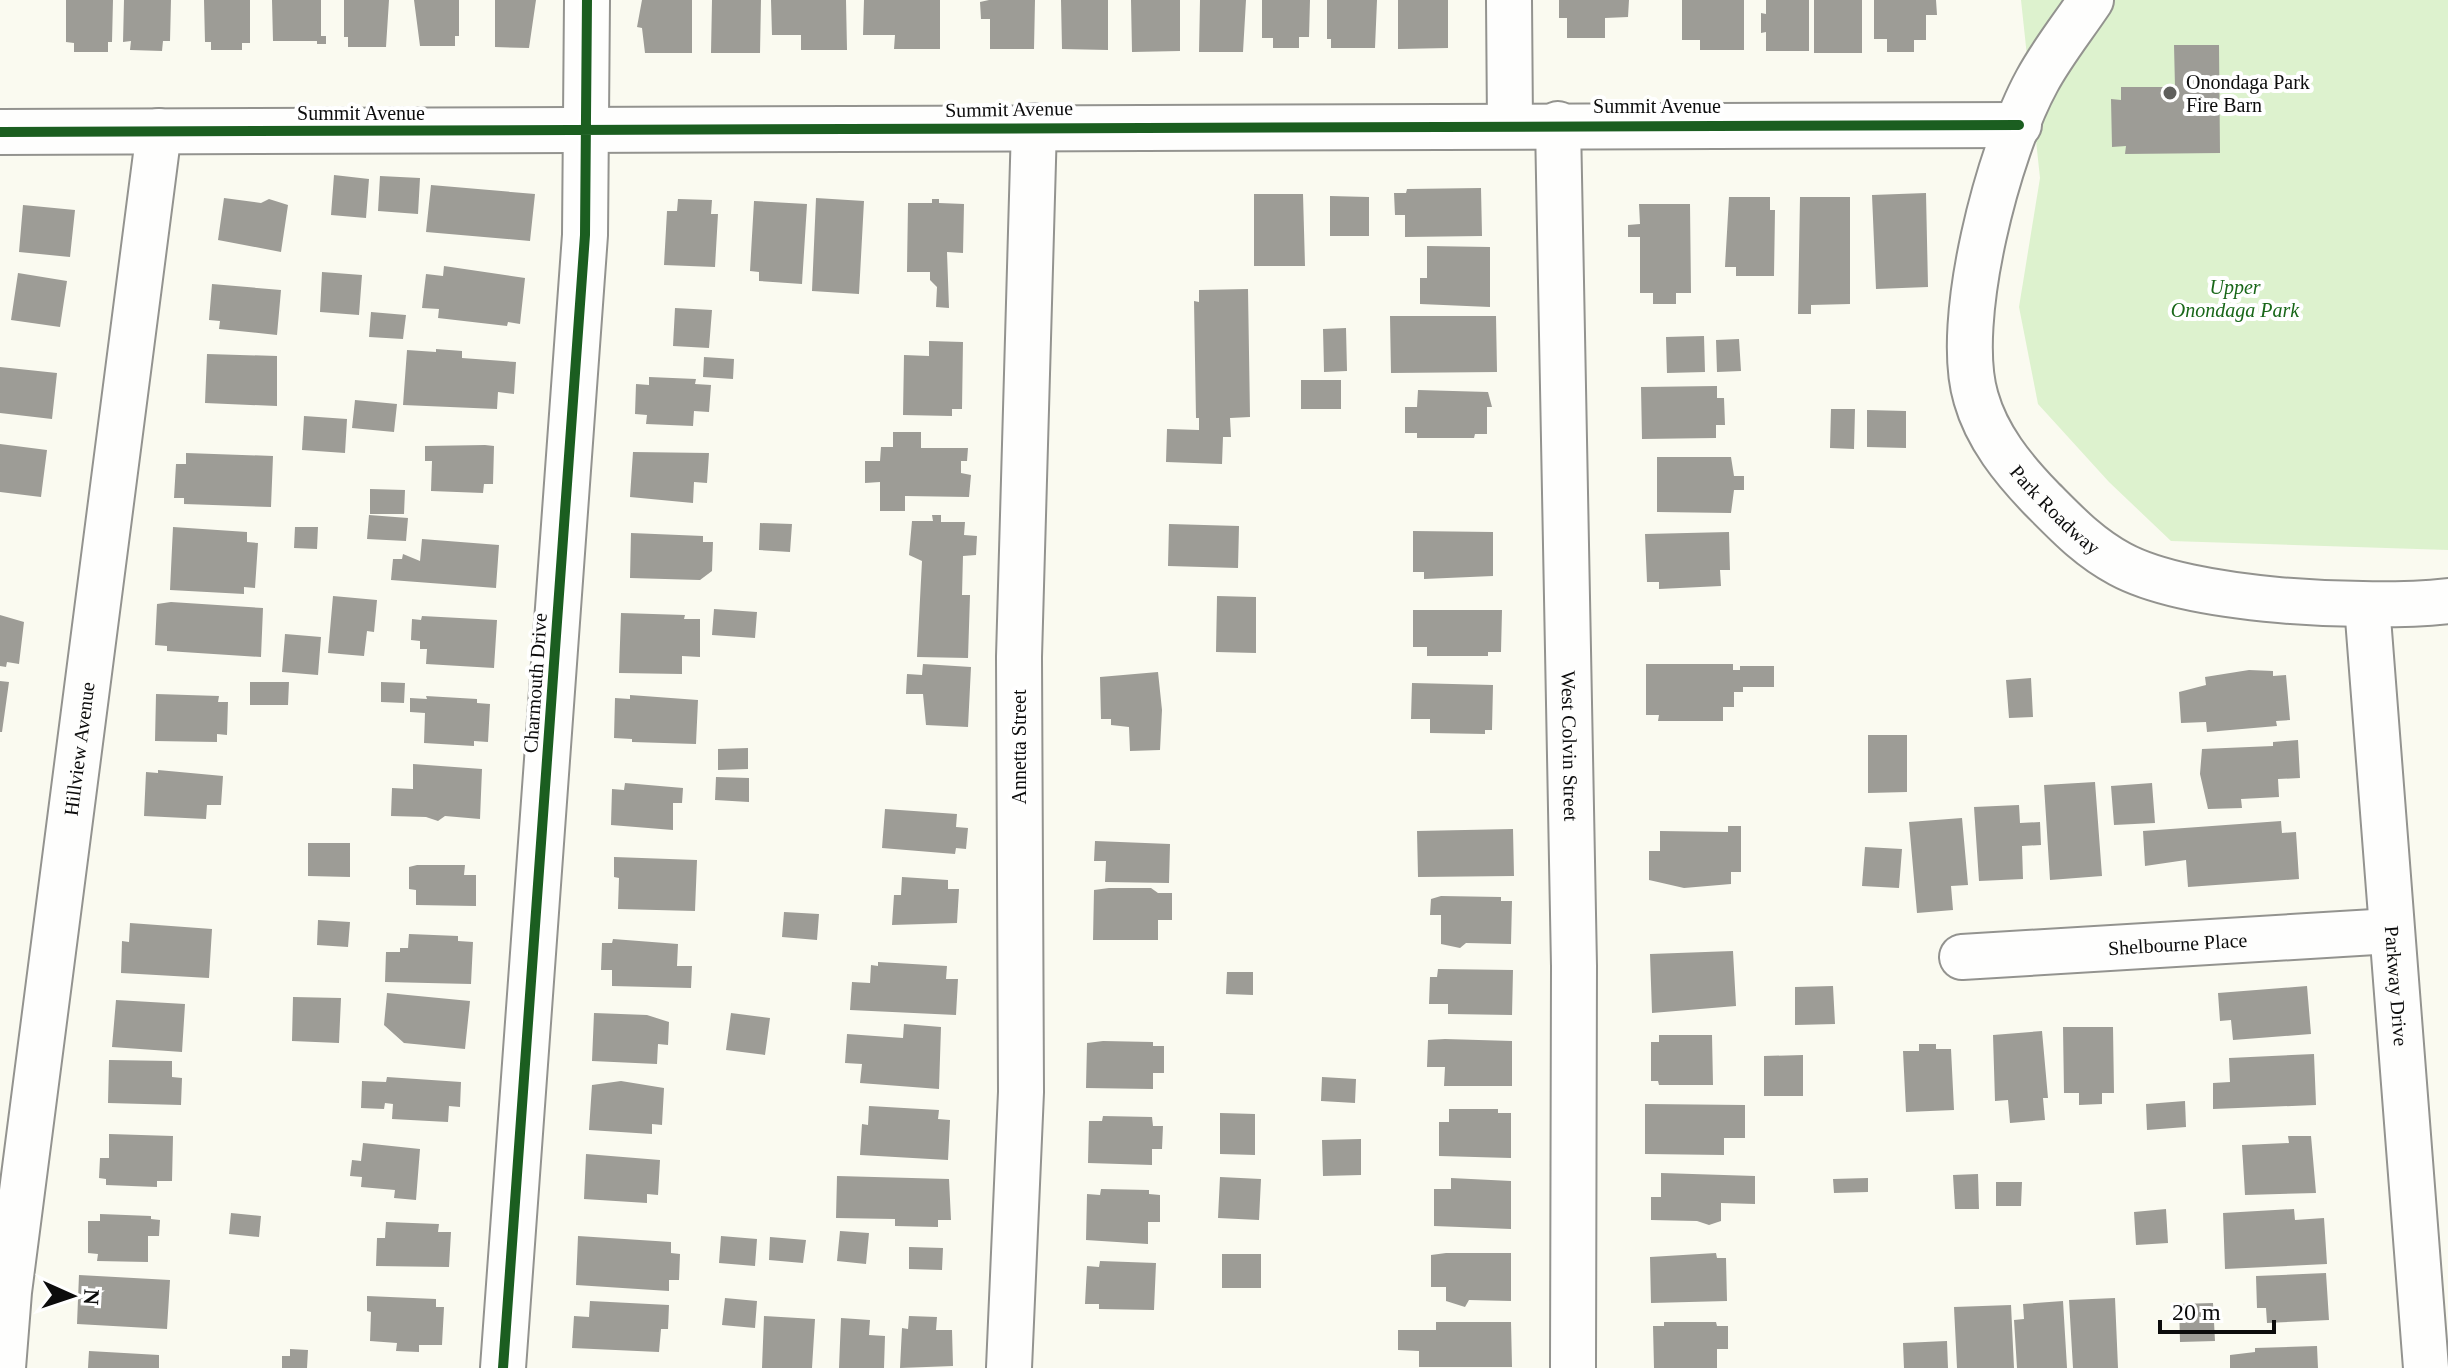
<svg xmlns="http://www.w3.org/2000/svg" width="2448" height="1368" viewBox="0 0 2448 1368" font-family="Georgia,serif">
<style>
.green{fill:#ddf2ce}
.building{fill:#9d9c96}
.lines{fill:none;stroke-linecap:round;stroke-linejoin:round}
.minor-casing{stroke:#93938f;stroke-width:48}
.minor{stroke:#fefefd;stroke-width:44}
.cycleway-casing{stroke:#fff;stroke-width:15}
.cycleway{stroke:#1b5e20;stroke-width:10}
.poi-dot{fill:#5f5f5c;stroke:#fff;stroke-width:3}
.labels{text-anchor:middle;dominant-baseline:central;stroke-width:8;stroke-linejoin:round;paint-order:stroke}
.poi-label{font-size:20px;fill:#0c0c0c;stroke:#fff;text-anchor:start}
.street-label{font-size:20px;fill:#0c0c0c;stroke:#fff}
.park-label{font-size:20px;font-style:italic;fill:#196719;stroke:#fff}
</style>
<rect width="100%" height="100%" fill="#fafaf0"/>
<path class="green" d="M2021,0H2448V550L2171,541L2109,482L2038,404L2019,307L2040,178Z"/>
<path class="building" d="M66,0H113L112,42H108V52H74V43L66,42Z
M124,0H171L170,41H163L162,51L130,50L131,41L123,42Z
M204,0H250V43H242V50H211V42H205Z
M272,0H321V36H326V44H317V41H273Z
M344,0H389L386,47H348V37H344Z
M414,0H459V36H455V46H420Z
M495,0H536L529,48L495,47Z
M642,0H692V53H645L642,28L637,27Z
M712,0H761L760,53H711Z
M771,0H846L847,50H801V35H772Z
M864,0H940V49H894L895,35H863Z
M989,0H1035L1034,49H990V19H981L980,2Z
M1061,0H1108V50L1062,49Z
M1131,0H1180V51L1132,52Z
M1200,0H1246L1243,52H1199Z
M1262,0H1310L1309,37H1299V48H1273V38H1262Z
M1327,0H1377L1375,48H1331V39H1327Z
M1398,0H1448V48L1398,49Z
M1559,0H1629L1628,17L1605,18V38H1567V18H1559Z
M1682,0H1744V50H1700V40H1682Z
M1766,0H1809V51H1766V32L1761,33V13L1766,14Z
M1814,0H1862V53H1814Z
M1874,0H1936L1937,15H1926V40H1914V52H1887V39H1874Z
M2174,45H2219L2220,153L2125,154L2126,146L2112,147L2111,99L2121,100V87H2175Z
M334,175L369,179L366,218L331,215Z
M380,176L420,178L418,214L378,211Z
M431,185L535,194L530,241L426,232Z
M1481,188L1482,236L1405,237V215H1395L1394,193H1406L1407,189Z
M1926,193L1928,287L1876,289L1872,195Z
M1254,194H1303L1305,266H1254Z
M1330,196L1369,197V236H1330Z
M1729,197H1770V210H1775L1774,276H1736V267H1725Z
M1800,197H1850V304L1811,305V314H1798Z
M224,198L261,203L269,199L288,205L281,252L218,240Z
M816,198L864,201L859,294L812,291Z
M678,199L712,200L711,214H718L715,267L664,265L667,211H677Z
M932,199H939V203L964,204L963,253L947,252L949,308L936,307L937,287L930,280V272H907L908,203H932Z
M754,201L807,204L802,284L759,281V272L750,271Z
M1639,204H1690L1691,293H1676V304H1653V293H1640V237H1628V225L1640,224Z
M23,205L75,210L70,257L19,252Z
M1427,246L1490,247V307L1420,304V278H1427Z
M444,266L525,278L520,324L508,322L507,326L438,318L439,309L422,308L426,274L443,276Z
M322,272L362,275L359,315L320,312Z
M18,273L67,281L60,327L11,320Z
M212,284L281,290L277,335L219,329L220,321L209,320Z
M1248,289L1250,417L1230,418L1231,437H1223L1222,464L1166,462L1167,429L1199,430V418H1196L1194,301L1199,302V290Z
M675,308L712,310L709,348L673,346Z
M371,312L406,315L403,339L369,337Z
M1390,316H1496L1497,372L1391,373Z
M1346,328L1347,371L1324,372L1323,329Z
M1704,336L1705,372L1667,373L1666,337Z
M1739,339L1741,371L1717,372L1716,340Z
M929,341L963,342L962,409H952V416L903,415L904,355L929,356Z
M436,349L462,351V358L516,362L514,394L498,392L497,409L403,405L407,350L436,352Z
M207,354L277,356V406L205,403Z
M704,357L734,359L733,379L703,377Z
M0,367L57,373L52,419L0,413Z
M649,377L696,379L695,384L711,385L709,412L694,411L693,426L646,424L647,415L635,414L636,384L649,385Z
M1301,380H1341V409H1301Z
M1717,386V398H1724L1725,425H1716V438L1642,439L1641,387Z
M1418,390L1488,392L1492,407H1487V434H1475L1474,438H1417V433H1405V407H1417Z
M355,400L397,404L394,432L352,428Z
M1831,409H1855L1854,449L1830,448Z
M1867,410L1906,411V448L1867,447Z
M304,416L347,419L345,453L302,450Z
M893,432H921V448H968L967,461H961V473L971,475L969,497L905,496V511H880V482L865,483V461H880L881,447H893Z
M0,444L47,450L41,497L0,492Z
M485,445L494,446L493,484H484L483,493L431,491L432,461H425V446Z
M633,452L709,453L707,483L694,482L693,503L630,497Z
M186,453L273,456L271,507L184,504V498H174L176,464H186Z
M1657,457H1731L1734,476H1744V490H1734L1731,513L1657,512Z
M370,489L405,490L404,514H370Z
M369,515L408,518L406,541L367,539Z
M932,515H941V522H965L964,535L977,536L976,555L963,556L962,595H970L968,658L917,657L922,561L909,555L912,521H933Z
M760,523L792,524L790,552L759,550Z
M1169,524L1239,526L1238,568L1168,566Z
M173,527L247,532V542L258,543L255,588L244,587V594L170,590Z
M295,527H318L317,549L294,548Z
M1413,531L1493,532V576L1424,579V572H1413Z
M1729,532L1730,570H1720L1721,586L1659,589V582H1647L1645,534Z
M631,533L703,536V542H713L712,571L700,580L630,578Z
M422,539L499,545L496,588L391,580L393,559H402L403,554L420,561Z
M333,596L377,600L374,632L367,631L364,656L328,653Z
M1217,596L1256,597V653L1216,652Z
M171,602L263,608L261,657L167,651V646L155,645L157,604Z
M714,609L757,612L755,638L712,635Z
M1413,610H1502L1501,652H1488V656H1427V647H1413Z
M621,613L685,615L684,619H700V657L682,656V674L619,673Z
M0,615L24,622L19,664L7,662L6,667L0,666Z
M422,616L497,620L494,668L426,664L427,649H420V641L411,640L412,619L421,620Z
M285,634L321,637L318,675L282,672Z
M923,664L971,667L968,727L926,725L923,694H906L907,674L922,675Z
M1646,664H1733V670H1740V666H1774V687H1743V692H1734V707H1723V721H1658L1659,715H1646Z
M2249,670L2273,671V676L2286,675L2290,720L2276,721L2277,726L2207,732L2206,722L2181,723L2179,692L2206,685L2205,677Z
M1158,672L1162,710L1160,750L1130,751L1129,727L1111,725V719H1101L1100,677Z
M2031,678L2033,717L2009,718L2006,680Z
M0,681L9,682L2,732H0Z
M250,682H289L288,705H250Z
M381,682L405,683L404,703L381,702Z
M1412,683L1493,685L1492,730H1485V734L1430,733V719H1411Z
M156,694L219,696L218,702H228L227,735L217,734V742L155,741Z
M630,695L698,700L696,744L632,742V739L614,738L615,698L630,699Z
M426,696L477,699V703L490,704L488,742L474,741V746L424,743L425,713L410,712V698L427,699Z
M1868,735H1907V792L1868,793Z
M2298,740L2300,778L2278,779L2279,797L2241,799L2242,808L2208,809L2200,774L2202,749L2273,746V742Z
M748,748V769L718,770V749Z
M413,764L482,769L480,819L445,816L438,821L426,817L391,816L392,788L413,789Z
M158,770L223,776L221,805H207L206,819L144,816L146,772L158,773Z
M716,777L749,778V802L715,800Z
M2095,782L2102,876L2050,880L2044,785Z
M625,783L683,788L682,803H673V830L611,825L612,789L624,790Z
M2152,783L2155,823L2114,825L2111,786Z
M2019,805L2020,823L2040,822L2041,845L2022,846L2023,879L1979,881L1974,807Z
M885,809L957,814L956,827L968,828L966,849L956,848L955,854L882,848Z
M1962,818L1968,885L1951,886L1953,910L1917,913L1909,822Z
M2281,821L2282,833L2296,832L2299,879L2188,887L2186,860L2145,866L2143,831Z
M1728,826H1741V872H1731V884L1684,888L1649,880V851H1660V831L1728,832Z
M1513,829L1514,876L1418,877L1417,831Z
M1095,841L1170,844L1169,883L1105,882L1106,861H1094Z
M308,843H350V877L308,876Z
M1865,847L1902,849L1899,888L1862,886Z
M614,857L697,860L695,911L618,909L619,878L614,877Z
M417,865H465L464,875H476V906L416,905V890L409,889V867Z
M902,877L948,880V889H959L957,923L892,925L894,895H901Z
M1109,888H1151L1158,893H1172V920H1158V940H1093L1094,890Z
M1441,896L1501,897V901H1512L1511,944L1466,943L1460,948L1441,944V915H1430L1431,899Z
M784,912L819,914L817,940L782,937Z
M318,920L350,922L348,947L317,945Z
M130,923L212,929L209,978L121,973L122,941L129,942Z
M409,934L458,936V941L473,942L471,984L385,982L386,952H400V948H408Z
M613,939L678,944L677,966H692L691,988L612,986V970H601L602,943H612Z
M1733,951L1736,1006L1652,1013L1650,954Z
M878,962L947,966L946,979H958L956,1015L850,1010L852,982L870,983L871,965L878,966Z
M1438,969L1513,970L1512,1015L1448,1014V1004H1429L1430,977H1437Z
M1227,972H1253V995L1226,994Z
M1833,986L1835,1024L1795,1025V987Z
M2307,986L2311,1034L2233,1040L2231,1020L2220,1021L2218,993Z
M387,993L470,1001L465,1049L404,1043L384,1025Z
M293,997L341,998L339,1043L292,1041Z
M116,1000L185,1004L182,1052L112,1047Z
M594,1013L647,1015L669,1022L668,1045L658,1044L657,1064L592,1061Z
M731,1013L770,1018L765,1055L726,1050Z
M904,1024L941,1027L939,1089L860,1083L862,1064L845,1063L847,1034L903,1038Z
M2063,1027H2113L2114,1093H2102V1104L2079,1105V1093H2064Z
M2042,1031L2048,1098H2043L2045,1120L2010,1123L2008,1100L1995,1101L1993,1035Z
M1659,1035H1712L1713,1085H1659L1658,1081H1651V1042H1659Z
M1445,1039L1512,1041V1086H1444L1445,1067H1427L1428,1040Z
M1103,1041L1153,1042V1046H1164V1073H1153V1089L1086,1088L1087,1043Z
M1919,1044H1936V1049H1951L1954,1110L1906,1112L1903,1051H1919Z
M2314,1054L2316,1105L2213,1109V1083L2230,1082L2229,1058Z
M1803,1055V1096H1764V1056Z
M109,1060L172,1061V1077L182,1078L181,1105L108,1103Z
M387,1077L461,1082L460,1107L449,1106L448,1122L392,1119L393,1104L385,1103L384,1109L361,1108L362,1081L386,1082Z
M1322,1077L1356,1079L1355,1103L1321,1101Z
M621,1081L664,1088L662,1125L652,1124V1134L589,1130L592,1085Z
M2185,1101L2186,1127L2147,1130L2146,1104Z
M1645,1104L1745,1105V1138H1724V1155L1645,1154Z
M869,1106L939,1110L938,1119L950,1120L948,1160L860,1155L862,1124L868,1125Z
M1449,1109H1498V1113H1511V1158L1439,1156V1122H1449Z
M1220,1113L1255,1114V1155L1220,1154Z
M1103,1116L1152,1117L1153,1126H1163L1162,1149H1152V1165L1088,1163L1089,1121H1102Z
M109,1134L173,1136L172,1181H157V1187L106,1185V1179L99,1178L100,1158H109Z
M2288,1136H2311L2316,1193L2245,1195L2242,1145L2289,1143Z
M1361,1139V1175L1323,1176L1322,1140Z
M363,1143L420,1149L416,1200L394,1198L395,1190L361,1187L362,1177L350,1176L352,1160L361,1161Z
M586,1154L660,1160L658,1195L647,1194V1203L584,1199Z
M1661,1173L1755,1176V1204L1721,1203V1221L1709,1225L1697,1221L1651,1220V1197H1661Z
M1978,1174L1979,1209H1955L1953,1175Z
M837,1176L949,1179L951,1220H938V1227L895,1226V1219L836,1218Z
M1220,1177L1261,1179L1259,1220L1218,1218Z
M1451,1178L1511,1181V1229L1434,1226V1189H1451Z
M1868,1178V1192L1834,1193L1833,1179Z
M1996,1182H2022L2021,1206H1996Z
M1101,1189L1149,1190V1194L1160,1195V1222H1148V1244L1086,1240L1087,1194L1100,1195Z
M2166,1209L2168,1243L2136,1245L2134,1212Z
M2294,1209L2295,1220L2324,1218L2327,1264L2225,1269L2223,1213Z
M231,1213L261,1216L259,1237L229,1234Z
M100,1214L151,1216V1219L160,1220L159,1236H148V1262L97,1261L98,1254L88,1253V1221H100Z
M386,1222L439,1224L438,1232H451L449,1267L376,1266L377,1238H385Z
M840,1231L869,1233L866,1264L837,1261Z
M578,1236L671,1242V1253L680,1254L679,1280H669V1291L576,1285Z
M721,1236L757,1239L755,1266L719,1263Z
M770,1237L806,1240L803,1263L769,1260Z
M909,1247L943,1248L942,1270L909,1269Z
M1446,1253H1511V1301L1469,1300L1465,1307L1446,1301V1287H1431V1255Z
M1716,1253L1717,1258H1726L1727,1301L1651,1303L1650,1257Z
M1222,1254H1261V1288H1222Z
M1100,1261L1156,1263L1154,1310L1099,1309V1304H1085L1087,1266L1099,1267Z
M2326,1273L2329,1320L2267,1323L2266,1308H2257L2256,1276Z
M79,1275L170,1280L167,1329L77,1324Z
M367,1296L436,1299V1307H444L442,1345H419V1352L396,1351L397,1343L370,1341L371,1312L367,1311Z
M725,1298L757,1301L755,1328L722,1325Z
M2115,1298L2118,1368H2073L2069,1300Z
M590,1301L669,1305L668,1329H661L659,1352L572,1348L574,1316L589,1317Z
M2063,1301L2067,1368H2017L2014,1320L2024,1319L2023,1304Z
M2213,1303L2215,1341L2180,1342L2179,1304Z
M2011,1305L2014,1368H1957L1954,1307Z
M764,1316L815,1319L812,1368H762Z
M909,1316L937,1317L936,1330H952L953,1366L900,1368L902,1328L908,1329Z
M841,1318L870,1320L869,1335L885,1336L884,1368H839Z
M1436,1322H1511L1512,1367H1419V1351L1398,1350V1330H1436Z
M1664,1322H1716L1717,1326H1728V1349H1717V1368H1654L1653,1326H1664Z
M1947,1341L1948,1368H1904L1903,1343Z
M2317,1346L2318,1368H2230V1355L2255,1352V1348Z
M290,1349L308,1350L307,1368H282V1356H290Z
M89,1351L159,1355V1368H88Z"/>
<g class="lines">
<g class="minor-casing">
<g id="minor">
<path d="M1509,0L1510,124"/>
<path id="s1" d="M2091,0C2073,27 2052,53 2037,81C1999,150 1953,322 1976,398C1987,437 2013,469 2041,498C2066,523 2088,547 2120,564C2190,602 2367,610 2448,601"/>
<path id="s2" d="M1558,124L1574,966L1573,1368"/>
<path d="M0,132L2019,125"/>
<path id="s3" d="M2367,605L2426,1368"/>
<path id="s4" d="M1962,957L2391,931"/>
<path id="s5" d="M3,1368L9,1292L159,131"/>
<path d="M503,1368L585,235L587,0"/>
<path d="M1009,1368L1021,1092L1019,657L1034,126"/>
</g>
</g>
<use href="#minor" class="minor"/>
<g class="cycleway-casing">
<path id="cycleway" d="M0,132L2019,125
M503,1368L585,235L587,0"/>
</g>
<use href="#cycleway" class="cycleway"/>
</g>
<circle class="poi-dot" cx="2170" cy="93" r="8"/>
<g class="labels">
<g class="poi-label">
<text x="2186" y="82">Onondaga Park<tspan x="2186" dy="23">Fire Barn</tspan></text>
</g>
<g class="street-label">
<text x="1657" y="106">Summit Avenue</text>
<text transform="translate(1009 109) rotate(-1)">Summit Avenue</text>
<text x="361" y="113">Summit Avenue</text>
<text stroke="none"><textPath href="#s1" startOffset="564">Park Roadway</textPath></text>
<text transform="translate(535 683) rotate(-86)">Charmouth Drive</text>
<text stroke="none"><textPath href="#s2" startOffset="622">West Colvin Street</textPath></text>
<text transform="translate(1019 747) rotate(-90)">Annetta Street</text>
<text stroke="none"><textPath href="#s5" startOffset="624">Hillview Avenue</textPath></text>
<text stroke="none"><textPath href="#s4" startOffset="216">Shelbourne Place</textPath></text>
<text stroke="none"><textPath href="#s3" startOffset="382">Parkway Drive</textPath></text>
</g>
<g class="park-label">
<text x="2235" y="287">Upper<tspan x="2235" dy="23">Onondaga Park</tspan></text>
</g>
</g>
<g transform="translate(72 1296) rotate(93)" stroke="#ffffff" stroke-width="6" paint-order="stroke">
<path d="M0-6L14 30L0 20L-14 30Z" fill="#0c0c0c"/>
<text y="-12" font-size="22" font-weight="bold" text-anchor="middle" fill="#0c0c0c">N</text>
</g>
<path d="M2160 1320v12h114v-12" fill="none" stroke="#0c0c0c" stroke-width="4"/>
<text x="2172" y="1320" font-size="24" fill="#0c0c0c" stroke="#ffffff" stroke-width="6" paint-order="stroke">20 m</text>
</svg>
